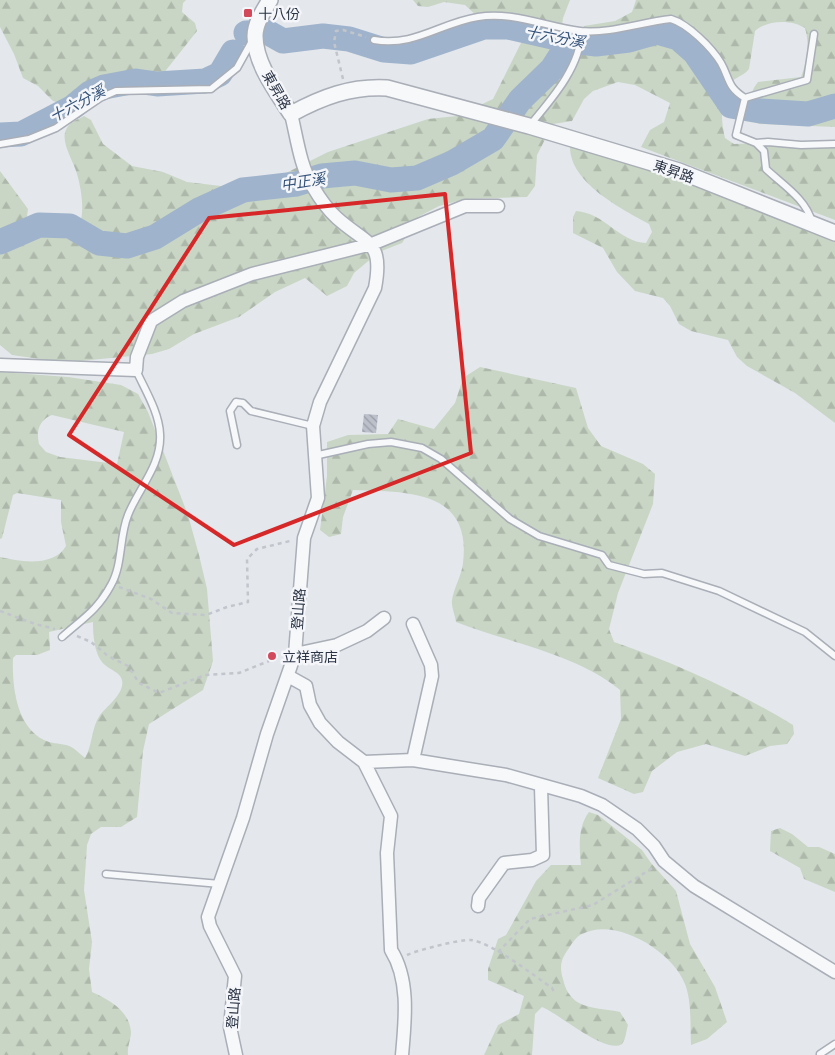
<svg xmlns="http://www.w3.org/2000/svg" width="835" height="1055" viewBox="0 0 835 1055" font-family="Commissioner,'Noto Sans TC',sans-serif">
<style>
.forest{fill:url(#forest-firs);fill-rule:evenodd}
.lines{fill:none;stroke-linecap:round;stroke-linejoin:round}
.river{stroke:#9fb4cc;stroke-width:25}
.building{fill:url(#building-back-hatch)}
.service-casing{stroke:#a9aeb7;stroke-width:9}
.minor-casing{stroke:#a9aeb7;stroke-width:15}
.tertiary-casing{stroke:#a9aeb7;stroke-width:18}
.path{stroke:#c2c5cb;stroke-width:2.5;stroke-dasharray:4 4;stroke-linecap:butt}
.service{stroke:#f7f8fa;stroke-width:6}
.minor{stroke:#f7f8fa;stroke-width:12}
.tertiary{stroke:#f7f8fa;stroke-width:15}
.marked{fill:none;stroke:#d62828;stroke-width:4;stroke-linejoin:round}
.poi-dot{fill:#d1495b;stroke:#f4f6f9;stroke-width:2}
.labels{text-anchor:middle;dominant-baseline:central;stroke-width:5;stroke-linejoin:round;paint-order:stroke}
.poi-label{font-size:14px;fill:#2b3445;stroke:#f4f6f9;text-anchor:start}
.street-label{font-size:14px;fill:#2b3445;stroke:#f4f6f9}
.water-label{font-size:15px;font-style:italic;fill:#34527a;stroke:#f4f6f9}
</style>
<defs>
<pattern id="forest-firs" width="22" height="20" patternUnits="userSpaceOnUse" patternTransform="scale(1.25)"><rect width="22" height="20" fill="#c9d6c5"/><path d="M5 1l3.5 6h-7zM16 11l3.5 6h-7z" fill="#adb8ab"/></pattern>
<pattern id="building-back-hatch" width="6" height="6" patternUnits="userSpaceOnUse" patternTransform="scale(1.25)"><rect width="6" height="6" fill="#bbc0ca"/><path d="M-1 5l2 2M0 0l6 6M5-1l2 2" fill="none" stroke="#989da6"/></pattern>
</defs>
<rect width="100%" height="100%" fill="#e4e7ec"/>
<path class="forest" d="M0,0H186L183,3L182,12L195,23L197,31L163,74L90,83L59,103L53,101L38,86L23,78L14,54L0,27Z
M413,0H570L563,18L561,34L583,37L584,26L615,21L632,12L636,0H835V127L760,124L752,121C750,106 748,94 758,82L801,77C807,62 810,44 805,28C791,19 767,20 755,31L749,69C743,77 731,78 727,87C720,102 721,122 725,138L734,144L803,141L835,142V220L641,147L650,130L664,122L670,103L635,85L618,82L593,91L584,99L572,121L553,124L537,155L535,186L527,197L465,199L439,206L418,217L402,243L379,252L354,273L347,286L327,296L305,278L275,292L239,317L194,334L169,349L152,354L80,361L47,360L12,355L0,345V171L28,209L26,223L51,215L71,222L81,220C84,206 81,188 77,174C74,162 60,142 66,130C69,122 77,120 84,116L91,120L103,144L132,166L163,172L187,182L221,186L276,178L328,152L428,119L457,116L493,99L525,35L479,18L465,5L444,2L428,7L418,6Z
M570,147L659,172L758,209L835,242V423L795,393L747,366L737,357L728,340L691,331L679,324L670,306L663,298L635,291L617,272L603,248L573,233V217L576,211C605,213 619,242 646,243L652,232L649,224C622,209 570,183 570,147Z
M480,367L576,388L588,428L601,446L643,464L655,474L653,504L618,593L609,629L614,642C675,663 737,691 793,725L794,734L787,744L770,746L745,756L706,744L677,752L652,771L643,792L634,794L598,778L621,719L620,690C579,655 507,642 456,622C455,615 451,606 452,600C454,587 462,575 463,563C472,489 406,492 353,490L343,517L341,534L329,537L320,530L327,476V442L348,435L388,434L398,419L434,429L455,403L463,378Z
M0,372L68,377L121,385L138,394L148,412L188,515L199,555L207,589L213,661L203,690L149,724L143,751L137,817L121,827H101L91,834L87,845L84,890L92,942L89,969L92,992C109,1000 129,1010 131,1032C131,1039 127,1047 128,1055H0V557C21,562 54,567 66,546L61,522V500L17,493L13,495L2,538L0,539ZM52,415L124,432L117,464L60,457L46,452L39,444C36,431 39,420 52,415ZM93,622C93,634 94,656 105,665C110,670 120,672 122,680C125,693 107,706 100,715C91,728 93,744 85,758C80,754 73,746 66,745C58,743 52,744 44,740C16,726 12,686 13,658L16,655H37L50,650L49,632Z
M589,812L598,815L642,850L651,863L676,891L690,944L715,987L727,1022L707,1039L691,1045C690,1026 692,1002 685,984C673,952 616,916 582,934C577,936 572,943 569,948C561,959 559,966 563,979C565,989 570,998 579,1003C590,1009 608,1009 620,1012L628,1025C626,1031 626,1039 622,1044C606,1055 558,1013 542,1007L535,1014L532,1055H484L498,1025L519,1014L524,996L488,980V969L498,939L506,935L536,881L551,865H581C579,847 578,826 589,812Z
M780,828L792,834L808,847H819L835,854V892L804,879L800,868L770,851L771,831Z"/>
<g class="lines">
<path class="river" d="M246,33L267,32L283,41L323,36L349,39L384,50L411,52L484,27H508L570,41L596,44L629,40L657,32L678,38L695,53L731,106L760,111L808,114L835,106
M0,135L21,134L73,107L90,93L104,87L136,81L157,84L205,81L220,74L233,52
M0,242L39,225L70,226L99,243L127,246L155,237L199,210L243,190L296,184L322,176L355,173L391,180L417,178L452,163L493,139L520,100L552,69L570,41"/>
</g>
<path class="building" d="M364,414L378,415L376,433L362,432Z"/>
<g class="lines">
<g class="service-casing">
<path id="service" d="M374,40C415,47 440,23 478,17C512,11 547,27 580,31C611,34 641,22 671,19C688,24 712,48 721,63C730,79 727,87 745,98L807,80L814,34
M745,98L736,135L756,143L764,151L766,169C783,185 806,199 812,222
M530,125C551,100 582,65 581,31
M756,143L768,142L801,145L835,144
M0,144L29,139L56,128L100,98L116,91L211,89L237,68L252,41
M237,445L230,411L236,402L243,403L251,411L313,426
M314,456L368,444L391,442L422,448L441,459L510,519L539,536L602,555L609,565L644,574L662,573L719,591L805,632L835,656
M62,637C82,619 97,611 111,585C123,564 119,537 128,515C138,489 162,465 160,434C159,412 145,390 136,370
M106,874L220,884
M820,1054L835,1044"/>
</g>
<g class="minor-casing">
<path id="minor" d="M0,365L136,370L137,357L151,321L183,301L252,274L372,244L465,206H498
M413,624L431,665L432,676L413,760
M295,654L337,645L367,631L384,618
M288,676L306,686L310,705L320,723L338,742L364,762L413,760L506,775L581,796L602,805L637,829L654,846L664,861L694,886L835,972
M364,762L391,816L387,853L391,950C410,980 405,1021 402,1055
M478,906L479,898L504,863L532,860L543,855L541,787
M236,1055L230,1027L235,976L210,926L208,917L243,818L267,734L295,654L304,538L318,498L313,426L320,402L375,288C384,240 367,245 337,218C327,209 320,199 313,187C300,166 297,138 291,114"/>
</g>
<g class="tertiary-casing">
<path id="tertiary" d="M270,0C264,10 255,23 255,36C255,64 277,92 291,114C322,97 351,86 387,88L529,126L679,171L835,233"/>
</g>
<path class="path" d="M343,79L334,42L336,31L343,30L366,37
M119,587L151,599L172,613L206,615L227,607L248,602L247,559L257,549L290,541
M0,611L35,624L55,629
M77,636L91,642L108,656L128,666L139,683L159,693L205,675L239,673L269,661
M498,952L530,919L593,905L654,867
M407,955C418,950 461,939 471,940C493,943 533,975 552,988L555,994"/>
<use href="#service" class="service"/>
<use href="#minor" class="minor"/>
<use href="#tertiary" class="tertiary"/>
</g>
<path class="marked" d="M445,194L471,453L234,545L69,435L209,218Z"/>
<g class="poi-dot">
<rect x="243" y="8" width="10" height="10" rx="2.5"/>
<circle cx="272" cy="656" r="5"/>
</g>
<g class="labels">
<g class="poi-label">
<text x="258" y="13">十八份</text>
<text x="282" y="656">立祥商店</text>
</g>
<g class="street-label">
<text transform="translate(277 90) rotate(60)">東昇路</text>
<text transform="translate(674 171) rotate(19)">東昇路</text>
<text transform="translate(298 609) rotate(-86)">登山路</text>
<text transform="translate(233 1008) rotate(-86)">登山路</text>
</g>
<g class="water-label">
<text transform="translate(555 36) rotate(11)">十六分溪</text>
<text transform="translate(77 103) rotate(-28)">十六分溪</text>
<text transform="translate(303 181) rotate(-9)">中正溪</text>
</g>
</g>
</svg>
